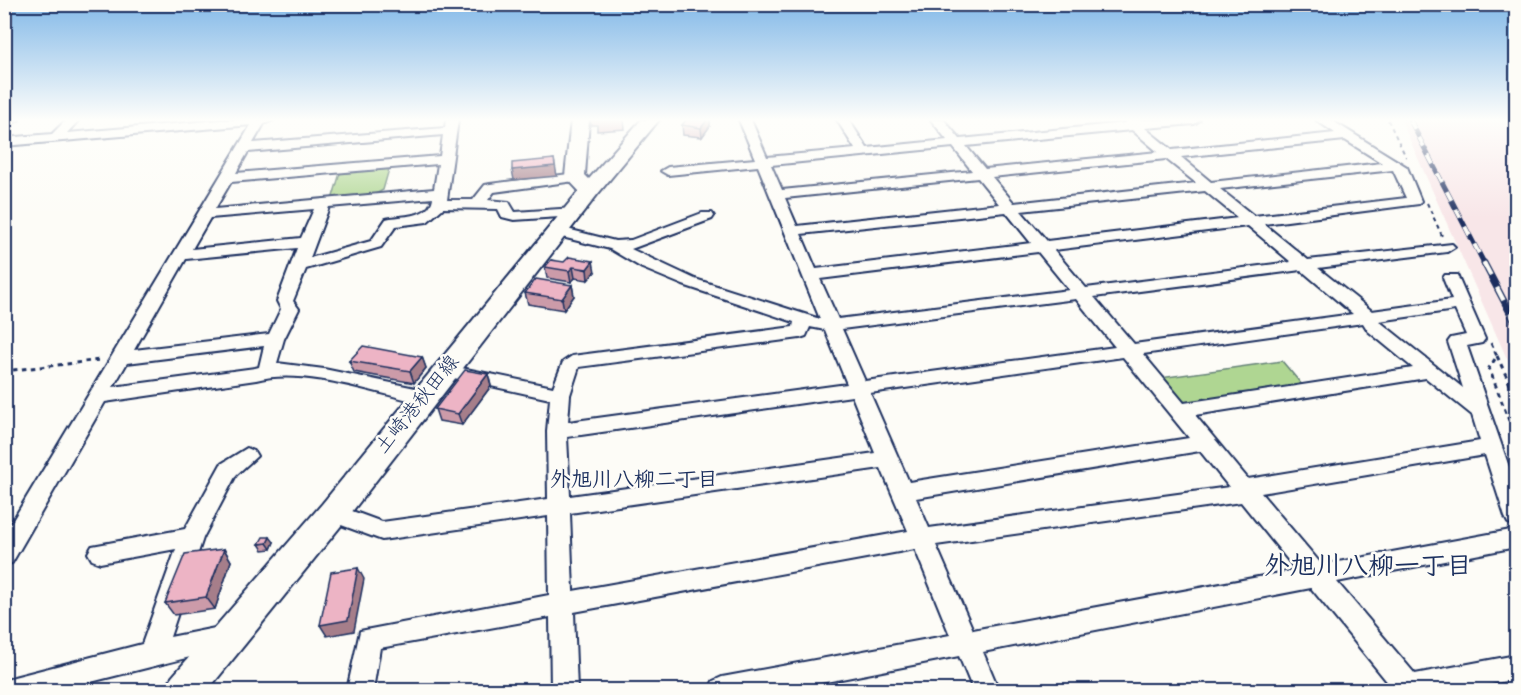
<svg xmlns="http://www.w3.org/2000/svg" width="1521" height="695" viewBox="0 0 1521 695" font-family="'Gochi Hand','Klee One',sans-serif">
<style>
.built{fill:#f8e6e8}
.green{fill:#afd692;stroke:#658278;stroke-width:1.5}
.lines{fill:none;stroke-linecap:round;stroke-linejoin:round}
.street-casing{stroke:#1b2f5e;stroke-width:4}
.secondary-casing{stroke:#1b2f5e;stroke-width:4}
.path-far1{stroke:#1b2f5e;stroke-width:2;stroke-dasharray:4 4;stroke-linecap:butt}
.path{stroke:#1b2f5e;stroke-width:3;stroke-dasharray:4.5 4.5;stroke-linecap:butt}
.street{fill:#fdfcf7;fill-rule:evenodd}
.secondary{fill:#fdfcf7;fill-rule:evenodd}
.rail-far1-casing{stroke:#1b2f5e;stroke-width:5}
.rail-casing{stroke:#1b2f5e;stroke-width:7}
.rail-far1{stroke:#fdfcf7;stroke-width:4;stroke-dasharray:10;stroke-linecap:butt}
.rail{stroke:#fdfcf7;stroke-width:4.5;stroke-dasharray:14;stroke-linecap:butt}
.wall{fill:#cc9ba9;stroke:#1b2f5e;stroke-width:1.5}
.shaded-wall{fill:#a67e8a;stroke:#1b2f5e;stroke-width:1.5}
.building{fill:#edb4c5;stroke:#1b2f5e;stroke-width:1.5}
.labels{text-anchor:middle;dominant-baseline:central;stroke-width:5;stroke-linejoin:round;paint-order:stroke}
.street-label{font-size:20px;fill:#1b2f5e;stroke:#fdfcf7}
.neighbourhood-label{font-size:21px;font-weight:bold;fill:#1b2f5e;stroke:#fdfcf7}
.near-neighbourhood-label{font-size:26px;font-weight:bold;fill:#1b2f5e;stroke:#fdfcf7}
</style>
<rect width="100%" height="100%" fill="#fdfcf7"/>
<filter id="ink" filterUnits="userSpaceOnUse"><feTurbulence type="fractalNoise" baseFrequency=".0167" numOctaves="2"/><feDisplacementMap in="SourceGraphic" scale="12" xChannelSelector="R" yChannelSelector="G"/><feConvolveMatrix kernelMatrix="1 2 1 2 8 2 1 2 1" color-interpolation-filters="sRGB"/></filter>
<g filter="url(#ink)">
<path class="built" d="M1401,120H1516V379Z"/>
<path class="green" d="M389,169L383,190L370,197L332,200L340,173Z
M1282,361L1303,386L1184,405L1160,378Z"/>
<g class="lines">
<g class="street-casing">
<path id="street" d="M4,120H19L4,128Z
M66,120H79L67,133L221,120H274L264,124L253,143L445,128L446,120H458L447,200H473L485,185L490,184L577,173L582,174V180L494,192L488,200L509,202L515,212L575,208L582,212L575,216L514,220L502,217L498,209L443,208L427,222L396,226L381,247L306,269L293,301L299,309L284,339L277,363L324,369L425,390L432,392L435,397L432,402L425,404C376,393 304,367 256,380L105,402L12,563L4,566V535L251,125L4,146V138L52,134ZM443,135L440,156L236,173L248,152ZM438,164L434,189L215,209L231,182ZM433,198C429,219 402,215 386,219L371,241L310,258L329,207ZM314,209L301,238L192,249L210,218ZM297,248L277,301L281,309L269,334L134,350L186,259ZM264,346L259,367L255,368L113,387L127,363Z
M739,120H751L767,157L855,149L837,120H849L867,148L947,140L931,120H944L960,139L1125,123L1127,120H1200L1194,124L1145,128L1172,150L1335,133L1316,120H1331L1407,167L1421,201L1419,204L1264,224L1308,260L1452,244L1455,247L1447,252L1318,268L1372,311L1452,300L1443,278L1445,275H1457L1485,339L1482,343L1467,346L1516,487V526L1508,523L1505,517L1485,455L1261,493L1322,565L1516,529V547L1337,582L1415,674L1516,655V679L1461,690H1387L1389,684L1311,588L983,652L999,690H973L959,656L785,690H709L713,681L722,677L950,635L915,549L574,612L577,690H551L550,617L380,648L373,690H347L360,631L549,595L548,516L382,540L325,519L322,513L325,507L333,504L382,522L548,499L547,431L550,399L440,375L438,371L440,367L447,365L553,387L563,362L572,356L793,327L794,322L683,285L642,268L610,249L554,235L551,232L554,229L559,227L615,241L631,240L702,213H712L714,216L712,219L631,249L695,279L820,319L758,166L668,175L661,171L668,167L755,159ZM1132,130L1158,152L985,169L966,146ZM1345,140L1382,163L1211,182L1181,157ZM953,147L972,171L782,190L771,165ZM1166,159L1196,183L1014,203L992,177ZM1393,170L1406,198L1254,216L1220,189ZM978,178L999,204L797,226L785,198ZM1205,191L1238,218L1047,241L1021,211ZM1006,212L1031,243L816,269L801,234ZM1248,226L1291,262L1086,288L1054,250ZM1038,252L1069,290L838,319L820,279ZM1301,270L1353,314L1134,344L1094,297ZM1076,299L1115,347L865,381L842,329ZM1455,310L1466,335L1451,338L1448,342L1463,388L1379,321ZM1363,323L1368,331L1413,368L1184,403L1143,354ZM810,327L825,330L847,384L568,422L570,395L579,367L800,338L806,336ZM1123,357L1189,438L909,482L870,393ZM1426,378L1472,415L1480,441L1248,479L1195,415ZM852,396L875,453L570,496L567,437ZM1200,451L1229,487L929,528L916,498ZM881,468L908,531L573,591L570,513ZM1241,502L1296,570L973,630L936,545Z
M247,448L254,451L257,456L236,475L203,538L170,637L225,626L234,630L238,638L234,646L59,690H4L5,681L14,677L142,644L176,549L100,563L92,560L88,553L92,546L185,529L221,464Z"/>
</g>
<g class="secondary-casing">
<path id="secondary" d="M571,120H589L585,175L589,179L641,120H659L597,195L344,522L208,690H166L172,677L322,504L579,191L565,176Z"/>
</g>
<path class="path-far1" d="M1388,120L1406,157
M1427,203L1443,238"/>
<path class="path" d="M1491,343L1497,356L1489,368L1516,439
M1497,356L1516,397
M4,371L101,360"/>
<use href="#street" class="street"/>
<use href="#secondary" class="secondary"/>
<g class="rail-far1-casing">
<path id="rail-far1" d="M1410,120L1485,265"/>
</g>
<g class="rail-casing">
<path id="rail" d="M1484,263L1516,324"/>
</g>
<use href="#rail-far1" class="rail-far1"/>
<use href="#rail" class="rail"/>
</g>
<path class="wall" d="M590,120H624L625,129L597,131V125H591Z
M686,120H710V126L702,137L683,135L682,125Z
M551,260L595,272L588,280L575,278L571,282L547,278L545,267Z
M572,285L574,296L564,310L528,304L525,293Z
M422,357L426,368L414,383L354,372L349,361Z
M488,374L491,386L462,425L439,421L435,409Z
M274,542L271,549L263,550L259,544Z
M224,549L231,561L215,609L174,615L165,603Z"/>
<path class="shaded-wall" d="M707,120H710V126L702,137L701,128Z
M554,159L557,176L514,180L512,170Z
M593,261L595,272L588,280L587,269Z
M573,267L575,278L571,282L569,271Z
M572,285L574,296L564,310L562,299Z
M422,357L426,368L414,383L410,371Z
M488,374L491,386L462,425L458,414Z
M270,537L274,542L271,549L267,543Z
M224,549L231,561L215,609L206,597Z
M358,568L364,579L354,631L327,636L320,625Z"/>
<path class="building" d="M686,120H707L701,128L682,125Z
M554,159L555,166L512,170V163Z
M569,257L593,261L587,269L573,267L569,271L545,267L551,260L564,262Z
M536,279L572,285L562,299L525,293Z
M363,346L422,357L410,371L349,361Z
M465,370L488,374L458,414L435,409Z
M263,537H270L267,543L259,544Z
M224,549L206,597L165,603L185,554Z
M358,568L348,620L320,625L331,572Z"/>
</g>
<linearGradient id="sky" x2="0" y2="1"><stop stop-color="#83b9e8"/><stop offset="0.55" stop-color="#fefefb"/><stop offset="1" stop-color="#fefefb" stop-opacity="0"/></linearGradient>
<rect width="1521" height="218" fill="url(#sky)"/>
<g class="labels">
<g class="street-label">
<text transform="translate(419 406) rotate(-51)">土崎港秋田線</text>
</g>
<g class="neighbourhood-label">
<text x="634" y="482">外旭川八柳二丁目</text>
</g>
<g class="near-neighbourhood-label">
<text x="1368" y="569">外旭川八柳一丁目</text>
</g>
</g>
<rect width="1521" height="695" fill="none" stroke="#fdfcf7" stroke-width="24"/>
<rect x="12" y="12" width="1497" height="671" fill="none" stroke="#1b2f5e" stroke-width="2" filter="url(#ink)"/>
</svg>
